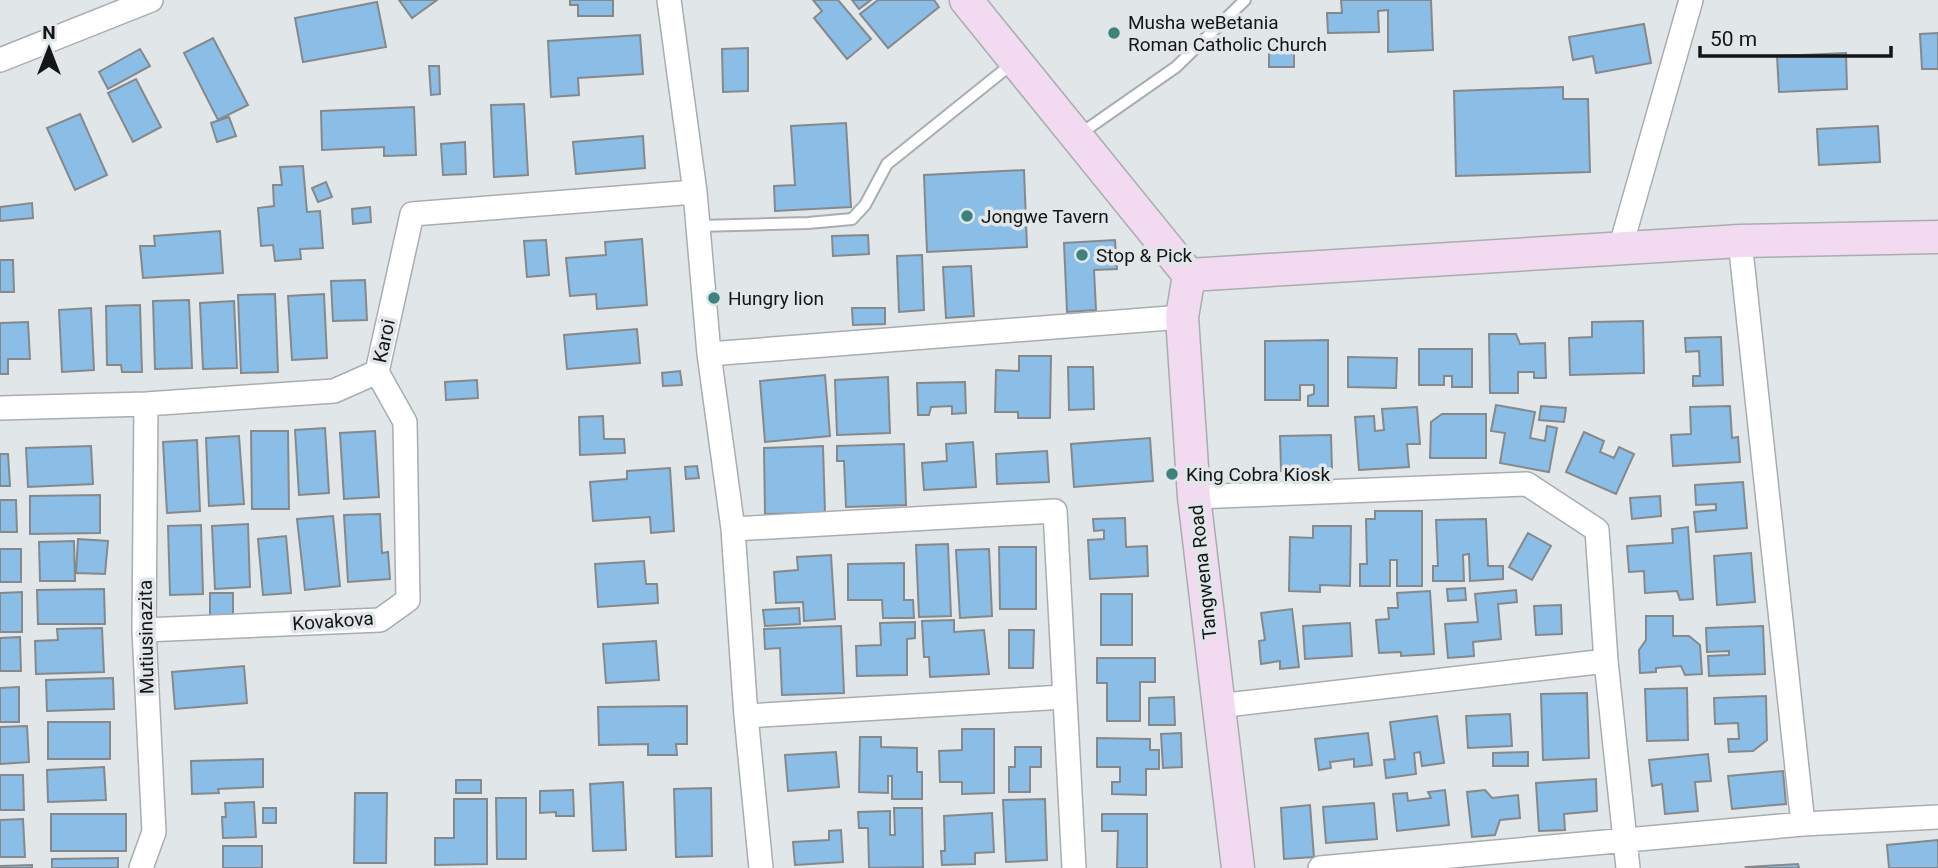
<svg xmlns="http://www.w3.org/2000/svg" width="1938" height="868" viewBox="0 0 1938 868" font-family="Roboto,sans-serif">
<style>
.building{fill:#8abee6;stroke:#85898c;stroke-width:2}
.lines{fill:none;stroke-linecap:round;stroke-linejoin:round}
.lane-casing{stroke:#a9adb0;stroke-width:14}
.street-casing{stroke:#a9adb0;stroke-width:26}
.secondary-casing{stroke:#a9adb0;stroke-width:35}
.lane{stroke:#fff;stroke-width:10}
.street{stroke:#fff;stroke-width:23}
.secondary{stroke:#f2dbf1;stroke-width:32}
.poi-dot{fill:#3d837c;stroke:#e1e6e9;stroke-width:2.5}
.labels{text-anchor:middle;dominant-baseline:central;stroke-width:7;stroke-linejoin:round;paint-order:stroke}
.poi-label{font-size:19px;fill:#131516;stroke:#e1e6e9;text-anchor:start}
.street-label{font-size:19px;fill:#131516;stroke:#e1e6e9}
</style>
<rect width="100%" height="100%" fill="#e1e6e9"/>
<path class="building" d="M399,0H437L412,18Z
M570,0H613V16H578V5H570Z
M813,0H838L871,39L847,59L814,18L822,11Z
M852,0H871L859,9Z
M878,0H934L939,7L888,48L860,14Z
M1341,0H1431L1433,50L1388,52V10L1378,11L1379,32L1328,33L1327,13H1342Z
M377,2L386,47L303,62L295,18Z
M1644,24L1651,63L1596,73L1593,56L1573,60L1569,37Z
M1938,33V69H1922L1920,34Z
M640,35L643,74L578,78L579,95L551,97L548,41Z
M213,38L248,105L218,120L184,53Z
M1269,44H1294V67H1269Z
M748,48V91L723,92L722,49Z
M140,49L150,66L108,89L99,72Z
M1846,53L1847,89L1779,92L1777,56Z
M429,66H439L440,94L431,95Z
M136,79L161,127L133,142L108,93Z
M1563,87V99H1588L1590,172L1456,176L1454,91Z
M524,104L528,175L494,177L491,105Z
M414,107L416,155L384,156V147L322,150L321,111Z
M80,114L107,175L75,190L47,128Z
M229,117L236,136L217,142L211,123Z
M846,123L851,207L775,211L774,186L795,185L791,126Z
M1878,126L1880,162L1819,165L1817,129Z
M643,136L645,168L576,174L573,142Z
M465,142L466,174L443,175L441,144Z
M303,166L307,212L320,211L323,248L300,249L301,259L275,261L273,245L261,246L258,208L274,206L273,185H282L280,167Z
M1024,170L1027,247L927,252L924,175Z
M326,182L332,197L318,202L312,188Z
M32,203L33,218L0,221V207Z
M370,207L371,222L353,224L352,209Z
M220,231L223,273L143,278L140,246H155L154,236Z
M868,235L869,254L833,256L832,236Z
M642,239L647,305L597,309L596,294L570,296L566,258L606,255L605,242Z
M546,240L549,275L527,277L524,241Z
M1115,240L1117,269L1094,270L1096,310L1067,312L1064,243Z
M922,255L924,310L899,312L897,256Z
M0,260H13L14,292H0Z
M971,266L974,316L946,318L943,267Z
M365,280L367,320L333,321L331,281Z
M275,294L278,372L241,373L238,295Z
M324,294L327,358L292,360L288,296Z
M189,300L192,368L155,369L153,301Z
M234,301L237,368L203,369L200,303Z
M140,305L142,372H122L121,365H107L106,306Z
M91,308L94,370L62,372L59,310Z
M852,308H885V324L853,325Z
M1643,321L1644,373L1570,375L1569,338L1592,337V322Z
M28,322L30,359H8V374H0V323Z
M637,329L640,363L567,369L564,335Z
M1489,334H1516L1520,344L1545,343L1546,378H1534V372H1518V393H1490Z
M1721,337L1723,385L1693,386V376H1700L1699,351L1686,352L1685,338Z
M1328,340V406H1308V396L1314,394V385H1300V400H1265V341Z
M1419,349H1472V387H1452V376H1444V385H1419Z
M1019,356H1051L1050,418H1018V412H995L996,370L1019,371Z
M1348,357L1397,358L1396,388L1348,387Z
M1068,367H1093L1094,409L1069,410Z
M680,371L682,385L663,386L662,373Z
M825,375L830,436L765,442L760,381Z
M888,377L890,433L837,435L835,380Z
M477,380L478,398L446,400L445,382Z
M965,382L966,413L952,414V406L931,407L929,415H918L917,383Z
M1496,405L1535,412L1530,438L1545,441L1547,426L1557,428L1549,472L1500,463L1505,433L1491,431Z
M1541,406L1566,408L1564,422L1539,420Z
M1730,406L1732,438L1738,437L1740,462L1673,466L1671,435L1691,434L1690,407Z
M1417,407L1420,444H1407L1409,467L1359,470L1355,417L1374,416L1375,431L1384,430L1382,409Z
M1442,414H1486V458H1430L1431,422Z
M603,416L604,439H624L625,453L580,455L579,417Z
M325,428L329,493L299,495L295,430Z
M251,431H288L289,509H252Z
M375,431L379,497L344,499L340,433Z
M1584,432L1604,441L1600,452L1614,458L1619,447L1634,454L1616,494L1566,472Z
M1331,435L1332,470L1281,471L1280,436Z
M239,436L244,504L209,506L206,438Z
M1150,438L1153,481L1074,487L1071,444Z
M197,440L200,511L167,513L163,442Z
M973,442L976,487L924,490L922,463L947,461L946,444Z
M904,444L906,505L846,507L844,461H837V446Z
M91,446L93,484L28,487L26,448Z
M823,446L825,513L765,514L764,448Z
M1047,451L1049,482L997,484L996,454Z
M0,454H8L10,486H0Z
M697,466L699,478L686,479L685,467Z
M670,468L674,531L651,533L650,517L593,521L590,482L627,479V471Z
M1743,482L1747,528L1696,532L1694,512L1716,510V504L1696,505L1695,485Z
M100,495V533L30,534V496Z
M1660,496L1661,516L1632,519L1630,498Z
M0,500H16L17,532H0Z
M1375,511H1422V586H1397V560H1390V586H1360V564H1367L1366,519H1375Z
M380,514L382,553L388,552L390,579L348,582L344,515Z
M333,516L340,586L305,590L297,519Z
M1125,518L1126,547L1147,546L1148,576L1090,579L1088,540L1104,539V530L1094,531L1093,519Z
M1486,519L1488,566H1503V579L1470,581L1469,554L1463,555L1464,581H1433V566H1438L1436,520Z
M248,524L250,587L215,589L212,526Z
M201,525L203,594L170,595L168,526Z
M1313,526H1351L1350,586L1320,585V592L1289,591L1290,537L1313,538Z
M1688,527L1693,599L1680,600L1677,591L1645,593L1644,571L1629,572L1627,546L1673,543L1672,529Z
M1528,533L1551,546L1532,580L1509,567Z
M286,536L291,593L263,595L258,539Z
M78,539L108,541L105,574L76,573Z
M74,541L75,581H40L39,542Z
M948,544L951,616L919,617L916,545Z
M999,547H1036V609H1000Z
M0,549H21V582H0Z
M989,549L992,616L960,618L956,550Z
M1751,553L1755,602L1717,605L1714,556Z
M831,555L835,619L804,621L803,602L776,603L774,572L798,570L797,557Z
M644,561L646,584H657L658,603L598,607L595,564Z
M904,563V600H913L914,618H883L882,600H848V564Z
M1465,588L1466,600L1448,601L1447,589Z
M104,589L105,624H38L37,590Z
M1516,590L1517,602L1498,604L1501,639L1473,642L1474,656L1448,658L1445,624L1478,622L1475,594Z
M1430,591L1434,654L1401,656V652L1379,653L1376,620L1389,619L1388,608H1398L1397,593Z
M22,592V632H0V593Z
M210,593H233V617H210Z
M1101,594H1132V645H1101Z
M1561,605L1562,634L1536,635L1534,606Z
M799,608L800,624L765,626L763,610Z
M1292,609L1299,667L1280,669V661L1261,664L1259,641L1265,640L1261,613Z
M1646,616H1673V636H1689L1700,645L1702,674L1685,675L1681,666L1656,668V672L1640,673L1639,650L1646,640Z
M954,620V632L984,630L989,674L930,677L929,657H924L922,621Z
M915,622V638L907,639V675L857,676L856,646L881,645L880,623Z
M1350,623L1352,656L1305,659L1303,626Z
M841,626L844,693L782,695L780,648L765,649L764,629Z
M1763,626L1765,674L1709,676L1708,656L1729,655V651L1707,652L1706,628Z
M102,628L104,672L36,674L35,641L58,640L57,629Z
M1009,630H1034L1033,668H1009Z
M20,637L21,671H0V638Z
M656,641L659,680L606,683L603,644Z
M1097,658H1155V682H1140V721H1107V683H1097Z
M244,666L247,703L175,709L172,672Z
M113,678L114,709L47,711L46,680Z
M19,687V722H0V688Z
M1687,688L1688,740L1647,741L1645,689Z
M1587,693L1589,758L1543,760L1541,694Z
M1766,696L1767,740L1753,751L1729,752L1728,739H1739L1738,723L1715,724L1714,698Z
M1174,697L1175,725H1149V698Z
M687,706V744H676L677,755H648V744L599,745L598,707Z
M1510,714L1512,746L1468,748L1466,716Z
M1437,716L1444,763L1422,766L1420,752L1414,753L1416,774L1386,778L1384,760L1395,759L1390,722Z
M48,722H110V759H48Z
M27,726L29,762L0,764V727Z
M962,729H994V793L962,794V782H940L939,751L962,750Z
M1181,733L1182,767L1163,768L1161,734Z
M1368,733L1372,765L1354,767V759L1330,762L1331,768L1319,770L1315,739Z
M860,737H881V747L917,748V772H922V799H892V776H888V793L859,792Z
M1097,738L1150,739V750H1159V769H1146V795L1112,794V782H1120V767H1097Z
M1015,747H1041V767H1030V792H1009V767H1015Z
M836,752L839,787L788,791L785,755Z
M1528,752V766H1493V753Z
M1708,754L1711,781L1695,782L1698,811L1665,814L1662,784L1652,786L1649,760Z
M263,759V787L218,789L219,793L192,794L191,761Z
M104,767L106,800L48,802L47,770Z
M1783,771L1786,804L1732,809L1728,776Z
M0,775H23L24,810H0Z
M1596,779L1597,811L1564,814L1565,830L1539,831L1536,783Z
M456,780H481V793H456Z
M623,782L626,850L593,851L590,784Z
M711,788L712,856L676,857L674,789Z
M573,790L574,816H556V812L540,813V791Z
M1445,790L1449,825L1397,831L1393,794L1407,793L1408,801L1431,798L1428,792Z
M1485,790L1492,798L1518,795L1520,818L1500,820L1495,835L1472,837L1467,792Z
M355,793H387L386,863H354Z
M496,798H526V859H497Z
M454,799H487V864L435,865V838H454Z
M1045,799L1047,860L1006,862L1003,800Z
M254,802L256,837L223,838L222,817H226L225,803Z
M1374,803L1377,839L1326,843L1323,807Z
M1310,805L1314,857L1284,859L1281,808Z
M263,808H276V823H263Z
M894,808H922L923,867L869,868L868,828H859L858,812L890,811V835H895Z
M992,813L994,852L975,853V864L942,865L941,851H945L944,816Z
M51,814H126V851H51Z
M1102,814H1147V868H1117L1118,831H1102Z
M23,819L25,857H0V820Z
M841,830L843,862L795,865L793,842L829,840V831Z
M1938,840V868H1889L1887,845Z
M223,846H262V868H223Z
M118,858V868H52V859Z
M1798,864L1799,868H1747L1746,867Z
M32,865V868H0V866Z"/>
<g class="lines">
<g class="lane-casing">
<path id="lane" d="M1080,134L1176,67L1245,0
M698,226L808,223L852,219L865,205L887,164L1013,63"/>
</g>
<g class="street-casing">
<path id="street" d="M669,0L695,192L709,354L733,529L746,716L761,868
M0,60L151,0
M1740,241L1803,824
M1620,249L1691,0
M709,354L1182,317
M0,408L146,404L334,391L377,372L412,214L695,192
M1194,497L1527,484L1597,530L1606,661L1628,868
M733,529L1055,511L1074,868
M144,630L380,620L408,600L405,422L377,372
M1218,706L1606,661
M746,716L1064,697
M141,868L154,832L144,630L146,404
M1320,868L1803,824L1938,817"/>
</g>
<g class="secondary-casing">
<path id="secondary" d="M966,0L1189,275L1740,241L1938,237
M1189,275L1182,317L1194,497L1238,868"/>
</g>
<use href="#lane" class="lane"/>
<use href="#street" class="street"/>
<use href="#secondary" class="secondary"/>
</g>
<g class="poi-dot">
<circle cx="1114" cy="33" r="7"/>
<circle cx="967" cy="216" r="7"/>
<circle cx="1082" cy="255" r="7"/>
<circle cx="714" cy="298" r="7"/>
<circle cx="1172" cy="474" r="7"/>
</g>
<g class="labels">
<g class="poi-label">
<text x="1128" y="22">Musha weBetania<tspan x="1128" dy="22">Roman Catholic Church</tspan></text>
<text x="981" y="216">Jongwe Tavern</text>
<text x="1096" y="255">Stop &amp; Pick</text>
<text x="728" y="298">Hungry lion</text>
<text x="1186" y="474">King Cobra Kiosk</text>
</g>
<g class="street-label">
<text transform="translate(384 341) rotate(-78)">Karoi</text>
<text transform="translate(1203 572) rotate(-96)">Tangwena Road</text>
<text transform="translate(333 621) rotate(-4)">Kovakova</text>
<text transform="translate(146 637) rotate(-91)">Mutiusinazita</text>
</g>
</g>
<g transform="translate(49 49)" stroke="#e1e6e9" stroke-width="5" paint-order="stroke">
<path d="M0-5L12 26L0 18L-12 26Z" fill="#131516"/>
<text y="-10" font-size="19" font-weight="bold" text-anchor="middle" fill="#131516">N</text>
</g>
<path d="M1700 46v10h191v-10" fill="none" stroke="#131516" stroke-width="3.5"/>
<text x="1710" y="46" font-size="21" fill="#131516" stroke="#e1e6e9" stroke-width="5" paint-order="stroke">50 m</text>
</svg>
